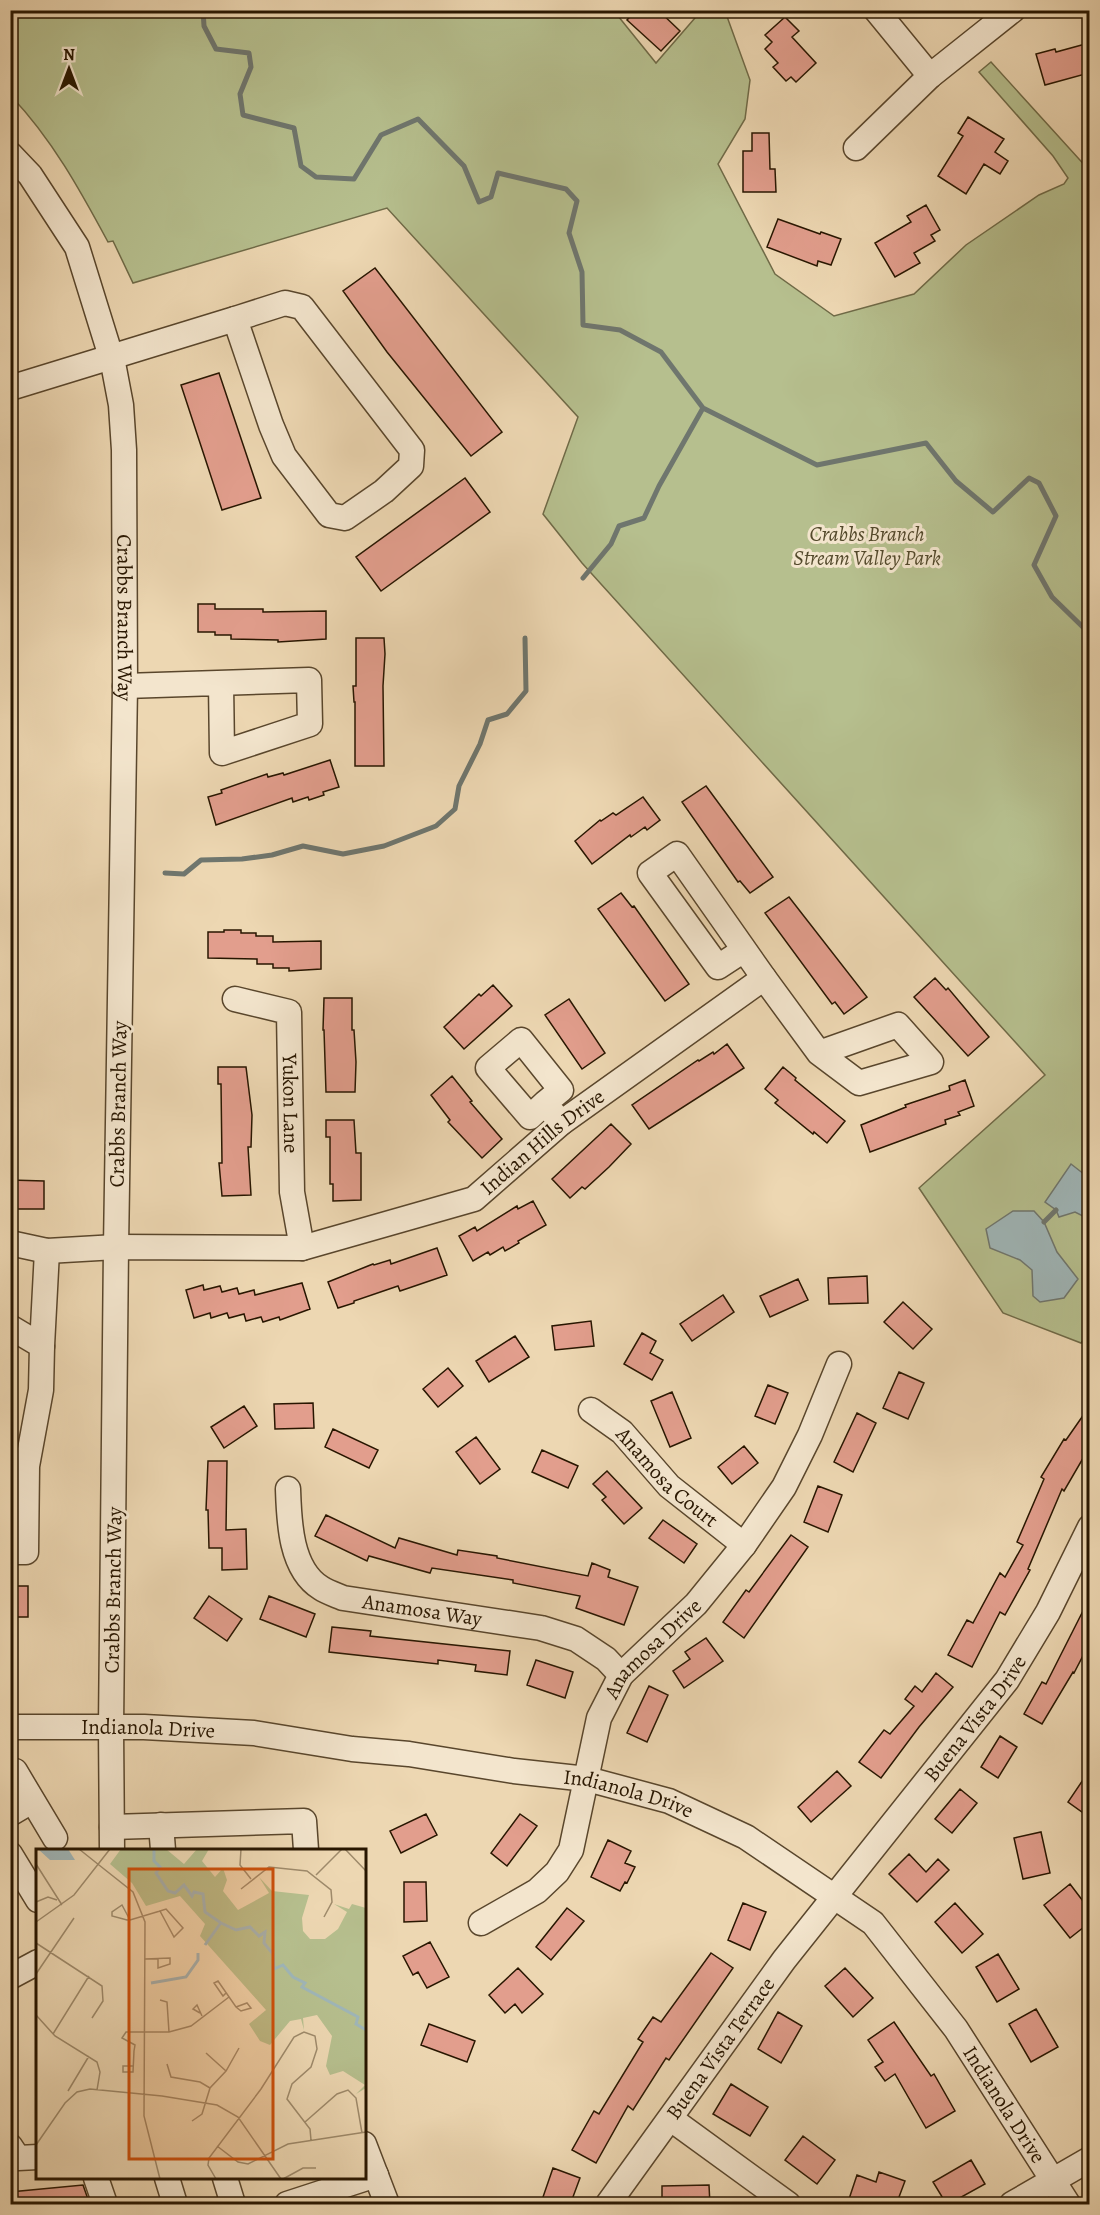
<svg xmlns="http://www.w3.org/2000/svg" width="1100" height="2215" viewBox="0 0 1100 2215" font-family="Alegreya,serif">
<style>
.green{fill:#b6bf8e;stroke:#6f6a47;stroke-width:1.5}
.water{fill:#9fb6b8;stroke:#6f766e;stroke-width:1.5}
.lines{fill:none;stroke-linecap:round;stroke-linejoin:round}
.stream{stroke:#6f766e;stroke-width:5}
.building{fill:#e29e8d;stroke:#281600;stroke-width:1.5}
.minor-casing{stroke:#59462c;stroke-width:27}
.minor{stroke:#f3e5cd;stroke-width:24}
.labels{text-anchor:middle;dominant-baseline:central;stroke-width:6;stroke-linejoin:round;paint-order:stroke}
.park-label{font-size:21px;font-style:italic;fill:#53492b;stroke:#f3e5cd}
.street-label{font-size:21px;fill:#281600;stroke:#f3e5cd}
.inset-river{fill:none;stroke:#9fb6b8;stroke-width:3}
.inset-road{fill:none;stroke:#9e8a6b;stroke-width:1.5}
.view{fill:#cb4f0a;fill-opacity:0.15;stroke:#cb4f0a;stroke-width:3}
.inset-edge{fill:none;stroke:#281600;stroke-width:3}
</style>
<rect width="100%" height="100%" fill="#edd7b2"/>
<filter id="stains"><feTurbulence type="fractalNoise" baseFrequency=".00333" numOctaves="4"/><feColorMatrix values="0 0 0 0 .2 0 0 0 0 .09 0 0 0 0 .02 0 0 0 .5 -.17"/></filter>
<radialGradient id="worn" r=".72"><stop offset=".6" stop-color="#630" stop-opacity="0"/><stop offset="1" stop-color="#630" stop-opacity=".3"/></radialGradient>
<path class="green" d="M11,11H614L656,63L701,11H725L750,80L745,119L718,164L775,274L834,316L914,294L966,245L1039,195L1064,184L1068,178L1053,156L979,72L991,62L1089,170L1090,1332L1081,1343L1003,1313L919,1188L1045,1075L582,563L543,514L578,417L387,208L133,283L113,241L108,242C80,190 52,139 11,96Z"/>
<path class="water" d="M1071,1164L1089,1178V1219L1075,1212L1059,1217L1056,1210L1045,1202Z
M1013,1211H1034L1044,1222L1057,1252L1078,1279L1064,1298L1040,1302L1033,1296L1032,1270L1020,1260L990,1248L986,1229Z"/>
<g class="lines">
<path class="stream" d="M203,10L204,26L216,49L249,53L251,67L240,94L243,115L294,128L301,166L316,177L354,179L381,135L418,119L464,166L479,202L491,197L498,173L566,189L577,201L569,233L582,272L583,325L620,330L661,352L703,408L817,465L926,443L956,481L993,512L1029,478L1039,483L1056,516L1034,565L1052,597L1090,634
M583,578L611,544L619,526L644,518L659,486L703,408
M165,873L184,874L201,860L242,859L272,855L303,846L343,854L384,846L436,826L455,809L459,786L480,744L488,720L507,714L526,691L525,638
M1044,1222L1056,1210"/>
</g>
<path class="building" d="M636,10H658L680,31L661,51L627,20Z
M785,17L799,31L792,37L816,63L796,82L791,77L786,81L773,67L778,63L765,49L772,42L765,35Z
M1089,43V73L1045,85L1036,54L1055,49L1056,52Z
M968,117L1004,139L995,152L1008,161L1000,174L984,164L966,194L938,176L963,136L958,133Z
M752,133H769L770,169H775L776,192H743V151H752Z
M926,205L940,230L931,235L935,241L914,253L920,263L895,277L875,243L911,222L907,216Z
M778,219L820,234L821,232L841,239L831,265L818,261L817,266L767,247Z
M375,268L502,432L471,456L387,352L343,291Z
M219,373L261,498L222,510L181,385Z
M465,478L490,512L381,591L356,557Z
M198,604H215V609H263V612L326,611V639L278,642V640L231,639V635H215V632H198Z
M356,638H384L385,654L383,686L384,766H355V702H354L353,686H356Z
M330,760L339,787L323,792L324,795L309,800L308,797L293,802L292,798L216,825L208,797L222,793L221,790L267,774L268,777L283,773L284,775Z
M706,786L773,877L750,893L740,881L738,882L682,802Z
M643,797L660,820L647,830L645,827L631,837L630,835L592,864L575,841L600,820L601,821L613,813L616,815Z
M621,893L632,907L634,906L689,984L665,1001L598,909Z
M789,897L867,997L844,1014L835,1002L832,1004L765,913Z
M224,930H241V933H256V936H273V942L321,941V969L289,971V968H273V964H257V959L208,958V932H224Z
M935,978L946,990L948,988L989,1037L968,1056L914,997Z
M493,985L512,1006L464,1049L444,1027L479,994L481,996Z
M324,998H352V1030H354L356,1062L355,1092H326L324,1030H323Z
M569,999L605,1053L582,1069L545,1015Z
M727,1044L744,1068L649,1129L632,1105L698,1060L699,1061L713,1052L714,1054Z
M218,1067H246L252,1115L251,1147H248L251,1195L222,1196L219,1163H222L221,1084H218Z
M783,1067L796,1078L795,1080L845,1121L827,1143L814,1132L813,1134L775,1103L778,1100L765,1089Z
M452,1076L472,1101L470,1102L502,1139L482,1158L448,1122L450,1120L431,1095Z
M965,1080L974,1106L958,1112L960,1115L945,1120L946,1124L870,1152L861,1125L906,1107L905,1105L950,1090L949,1086Z
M326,1120H354L356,1153H361V1200L333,1201V1184H330V1137H326Z
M611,1124L631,1144L609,1167L585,1189L582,1187L570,1198L552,1179Z
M10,1180L44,1181V1209H10Z
M533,1201L546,1225L518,1241L519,1243L505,1251L503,1247L490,1255L488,1252L473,1261L459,1236L475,1227L477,1231L517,1206L518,1209Z
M437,1248L447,1275L400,1291L398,1286L354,1301V1303L338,1308L328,1282L373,1264L374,1265L390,1260L391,1264Z
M867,1276L868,1303L829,1304L828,1278Z
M798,1279L808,1300L770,1317L760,1296Z
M302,1283L310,1309L280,1320L279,1317L263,1322L261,1317L246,1321L244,1314L229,1318L227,1313L211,1318L210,1313L194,1318L186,1290L203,1285L204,1290L220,1286L222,1292L237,1288L239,1294L254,1290L255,1295Z
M723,1295L734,1312L692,1341L680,1324Z
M903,1302L932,1329L913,1349L884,1322Z
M591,1321L594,1346L555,1350L552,1326Z
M642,1333L656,1341L650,1353L663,1360L652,1380L624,1364Z
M515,1336L529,1357L489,1382L476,1361Z
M448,1368L463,1386L438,1407L423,1389Z
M899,1372L924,1383L908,1419L883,1408Z
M768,1385L788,1393L775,1424L755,1416Z
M672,1392L691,1438L670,1447L651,1401Z
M313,1403L314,1428L275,1429L274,1404Z
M244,1406L257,1426L224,1448L211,1427Z
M1089,1407V1448L1064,1491L1062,1489L1028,1569L1030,1570L1005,1615L1000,1612L972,1667L948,1655L967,1620L973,1623L1000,1573L1005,1577L1023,1545L1017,1542L1044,1479L1041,1477L1064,1439L1066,1440Z
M857,1413L876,1423L853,1472L834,1462Z
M333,1429L378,1450L369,1468L325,1447Z
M476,1437L500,1469L480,1484L456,1452Z
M744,1446L758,1463L732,1484L718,1467Z
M542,1450L578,1466L568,1488L532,1472Z
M208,1461H227L226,1530L246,1529L247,1569L222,1570V1548H209L208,1510H206Z
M607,1471L642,1508L624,1524L602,1500L606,1497L593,1484Z
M818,1486L842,1495L828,1532L804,1522Z
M326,1515L395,1548L399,1538L457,1555L458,1550L497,1556V1558L588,1576L592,1563L610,1570L608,1577L638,1587L624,1625L576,1608L580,1596L513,1583V1580L432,1568L430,1573L369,1556L367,1561L315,1536Z
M663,1520L697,1544L684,1563L649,1538Z
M791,1535L808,1547L744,1638L723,1622L746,1590L749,1592Z
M10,1586H28V1617H10Z
M209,1596L242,1619L227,1641L194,1618Z
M269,1596L315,1614L306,1637L260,1619Z
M1089,1599V1644L1074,1673L1073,1672L1042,1724L1024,1714L1042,1682L1046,1684Z
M332,1627L371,1631L370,1636L510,1651L507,1675L475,1671L476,1665L438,1660V1664L329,1652Z
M706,1638L723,1661L684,1688L673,1671L690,1659L685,1652Z
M536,1660L573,1672L565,1698L527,1685Z
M936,1673L953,1687L919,1727L881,1778L859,1762L884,1730L890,1734L914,1706L905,1699L915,1686L922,1692Z
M649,1686L668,1695L647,1742L627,1733Z
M1000,1736L1017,1747L998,1778L981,1767Z
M837,1771L851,1786L811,1822L798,1807Z
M1089,1771V1817L1068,1802Z
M960,1789L977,1803L952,1833L935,1819Z
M426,1814L437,1835L401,1853L390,1831Z
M520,1814L537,1826L507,1866L491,1853Z
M1041,1832L1050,1873L1023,1879L1014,1838Z
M608,1840L631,1851L625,1863L635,1867L627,1883L625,1882L620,1891L591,1877Z
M909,1854L926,1872L938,1859L949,1870L917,1902L889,1874Z
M404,1882H426L427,1921L404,1922Z
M1070,1884L1089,1909V1923L1070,1938L1044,1905Z
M743,1903L766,1912L750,1950L728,1940Z
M955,1903L983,1934L962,1953L935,1922Z
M567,1908L584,1921L551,1960L536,1947Z
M430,1942L449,1977L427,1988L418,1972L413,1975L403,1956Z
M711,1953L733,1968L669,2060L666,2058L633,2110L628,2106L596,2163L572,2150L594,2111L599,2114L643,2042L638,2039L653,2017L661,2022Z
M998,1954L1019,1989L997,2002L976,1967Z
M518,1968L543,1994L522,2013L515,2004L505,2013L489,1995Z
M845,1968L873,1998L853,2017L825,1986Z
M1036,2009L1058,2047L1031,2062L1009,2024Z
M778,2012L802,2026L781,2063L758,2049Z
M894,2022L931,2076L934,2074L955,2111L926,2128L895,2074L885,2081L875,2067L883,2062L868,2040Z
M429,2024L475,2041L467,2062L421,2045Z
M731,2084L768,2107L750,2136L713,2114Z
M803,2136L835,2160L817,2184L785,2160Z
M971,2160L985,2184L947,2205L933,2182Z
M553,2168L580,2178L570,2205H563L543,2197Z
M879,2172L905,2181L896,2205H847L857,2175L876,2182Z
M83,2185L90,2205H10V2192Z
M709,2185L710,2205H662V2186Z"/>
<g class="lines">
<g class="minor-casing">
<g id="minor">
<path d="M876,10L930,76"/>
<path d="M856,148L930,76L1013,10"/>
<path id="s1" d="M10,154L30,175L77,247L113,363L121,405L124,450L125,686L116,1247L111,1728L112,1850"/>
<path d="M285,303L302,307L412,450L411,466L384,491L345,518L329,515L284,456L271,425L235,319Z"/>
<path d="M10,388L235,319"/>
<path d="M125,686L309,680L310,724L222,753L221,683"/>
<path d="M744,950L718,967L650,873L677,854L764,978L819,1053L859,1083L931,1062L898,1025L819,1053"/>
<path id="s2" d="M235,999L289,1012L292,1192L302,1248"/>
<path d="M545,1103L530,1117L488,1068L521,1040L561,1090L545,1103L561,1123"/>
<path id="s3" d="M10,1243L47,1251L116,1247L302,1248L474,1199L561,1123L764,978"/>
<path d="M10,1327L42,1346L41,1390L27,1466L26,1552H10"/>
<path d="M42,1346L47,1251"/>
<path id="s4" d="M591,1410L622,1432L669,1486L744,1545"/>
<path id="s5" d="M288,1489C289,1520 290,1569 321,1588C327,1592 336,1595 343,1598L541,1628L576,1639L606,1659L621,1675"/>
<path id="s6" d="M10,1727H144L254,1733L352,1749L409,1754L514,1771L587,1779L669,1801L746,1837L873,1923L956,2029L1068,2204"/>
<path d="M15,1771L55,1838"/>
<path d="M10,1814L32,1801"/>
<path d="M161,1825L163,1850"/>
<path d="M112,1827L304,1821L306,1850"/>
<path d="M10,1854L38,1900"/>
<path id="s7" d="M481,1923L537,1891L557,1872L571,1850L599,1718L621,1675L696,1604L744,1545L784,1487L810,1435L839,1364"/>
<path d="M10,1977L38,1962"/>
<path d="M671,2119L788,2204"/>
<path d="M364,2144L387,2204"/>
<path d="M10,2146L18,2158L38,2157"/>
<path d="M96,2178L105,2204"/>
<path d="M167,2178L175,2204"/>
<path d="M225,2178L233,2204"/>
<path d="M287,2204L376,2175"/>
<path id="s8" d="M608,2204L784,1960L1007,1680L1048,1612L1090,1527"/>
<path d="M1012,2204L1090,2159"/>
</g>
</g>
<use href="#minor" class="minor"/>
</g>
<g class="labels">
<g class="park-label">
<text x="867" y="534">Crabbs Branch<tspan x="867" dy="24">Stream Valley Park</tspan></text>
</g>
<g class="street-label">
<text stroke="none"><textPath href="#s1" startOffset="492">Crabbs Branch Way</textPath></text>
<text stroke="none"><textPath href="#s2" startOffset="147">Yukon Lane</textPath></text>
<text transform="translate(118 1104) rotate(-89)">Crabbs Branch Way</text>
<text stroke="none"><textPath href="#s3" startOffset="561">Indian Hills Drive</textPath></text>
<text stroke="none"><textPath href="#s4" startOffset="102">Anamosa Court</textPath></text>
<text transform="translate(113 1590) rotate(-89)">Crabbs Branch Way</text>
<text stroke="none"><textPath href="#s5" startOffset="213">Anamosa Way</textPath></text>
<text stroke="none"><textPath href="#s7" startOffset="342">Anamosa Drive</textPath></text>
<text stroke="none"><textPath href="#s8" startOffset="609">Buena Vista Drive</textPath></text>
<text stroke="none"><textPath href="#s6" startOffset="138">Indianola Drive</textPath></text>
<text stroke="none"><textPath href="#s6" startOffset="624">Indianola Drive</textPath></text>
<text stroke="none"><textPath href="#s8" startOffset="192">Buena Vista Terrace</textPath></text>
<text stroke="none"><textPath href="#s6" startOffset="1128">Indianola Drive</textPath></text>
</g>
</g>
<g transform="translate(36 1849)">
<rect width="330" height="330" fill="#edd7b2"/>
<path d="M85,0H130L148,15L161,0H173L166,12L179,28L187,19L191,31L187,42L202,61L233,44L223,28L236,42L273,46L266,69L267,82L274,90H289L302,80L311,63L298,55L313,60L316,55L330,59V239L320,245L329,236L307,222L294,226L290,217L296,187L281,166L267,169L268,181L265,170L254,172L234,196L224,192L213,175L230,161L164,87L169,75L144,47L110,57L96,34L74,15Z" fill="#b6bf8e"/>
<path d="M2,0H32L39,11H14Z" fill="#9fb6b8"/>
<path class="inset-river" d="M118,0V12L124,18L120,24L132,42L139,44L148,36L156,47L158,43L167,45L169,63L185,74L200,81L214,78L223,87L229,83L228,94L237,105L238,120L247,116L257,128L269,134L266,138L322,168L320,175L330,181M169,96L184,75M115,134L150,128L162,111V104"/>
<path class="inset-road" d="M43,0L63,16M205,0L204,16L215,30M309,0L330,22M0,15L26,56M63,16L97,43L109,73L108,267L124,330M280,26L306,0M205,40L233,18L271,22L295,41L296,53L288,68M0,53L12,48L21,51M130,60L147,79L138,88L124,62ZM94,71L86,56L76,63V67L91,71H94L124,62M0,73L38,46L74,0M0,94L66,137L67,152L56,169M109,110L134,109V115L122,119V110M0,125L38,69M190,144L187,147L178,134L182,132L200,158L205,162L215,159L211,154L200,158M124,151L131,153L133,183M164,164L157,160L161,156L166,167M0,166L19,187L61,213L64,223L61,241M17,185L53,127M170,204L190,222M131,215L135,228L164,233L174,239M97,217H87V223H97L98,202L99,196L86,189L90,183H133L155,177L193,148M32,242L53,207M156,272L166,265L174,239L190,222L203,199M269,273L301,245L312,241L320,249L326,284M0,296L29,254L41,243L54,240L126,247L181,256L202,268L245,330M181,297L202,313L212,315L252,295L330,283M180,330L172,316L173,309L225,240L258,188L268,183L279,187L281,200L275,218L256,235L251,250L274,280L275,291M247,330L267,319H280"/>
<path class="view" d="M93,20H237V310H93Z"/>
<rect width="330" height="330" class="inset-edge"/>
</g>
<rect width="1100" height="2215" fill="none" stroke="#edd7b2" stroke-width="36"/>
<rect x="12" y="12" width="1076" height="2191" fill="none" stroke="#281600" stroke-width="3"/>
<rect x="18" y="18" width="1064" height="2179" fill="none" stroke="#281600" stroke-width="1.5"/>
<g transform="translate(69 69)" stroke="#f3e5cd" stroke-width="4.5" paint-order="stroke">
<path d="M0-4.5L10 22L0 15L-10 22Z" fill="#281600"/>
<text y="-9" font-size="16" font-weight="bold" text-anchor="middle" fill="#281600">N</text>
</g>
<rect width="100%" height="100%" filter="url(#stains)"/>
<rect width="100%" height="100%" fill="url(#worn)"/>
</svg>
